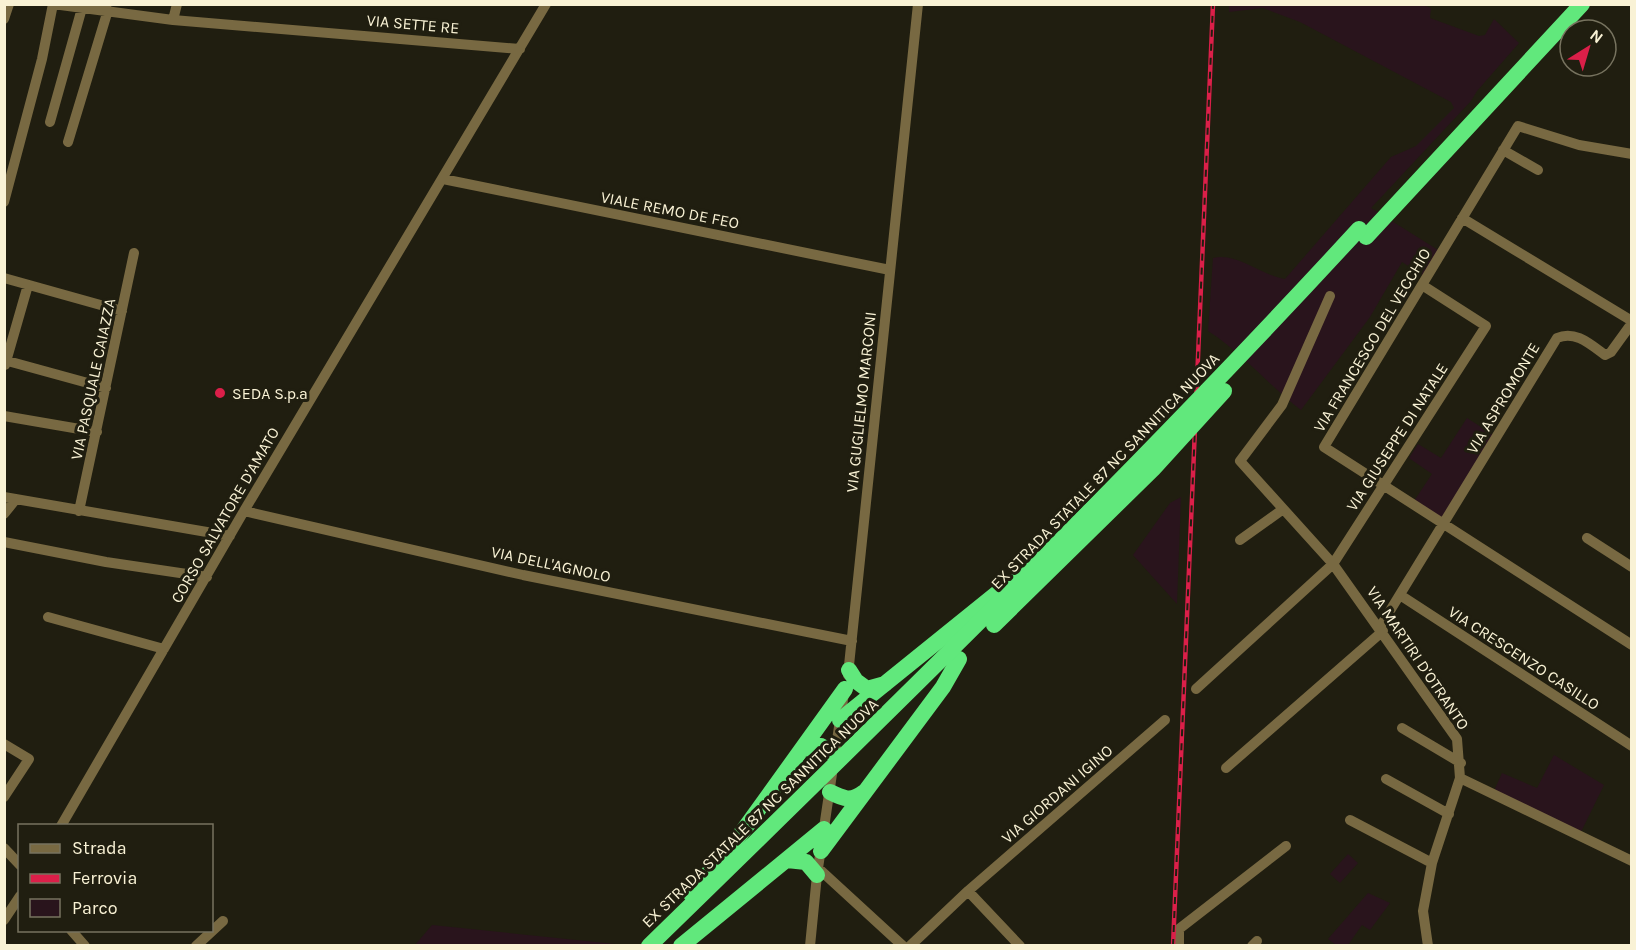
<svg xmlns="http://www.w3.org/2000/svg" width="1636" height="950" viewBox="0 0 1636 950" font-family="Karla,sans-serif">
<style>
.green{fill:#29141c}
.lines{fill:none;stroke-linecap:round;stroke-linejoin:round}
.minor{stroke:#786942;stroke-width:10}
.highway{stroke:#61e87c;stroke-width:16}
.rail-casing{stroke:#db1f49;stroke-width:4.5}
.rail{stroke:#201e10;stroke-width:2;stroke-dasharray:7;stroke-linecap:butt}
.highway-bridge{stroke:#61e87c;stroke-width:16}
.poi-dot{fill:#db1f49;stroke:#201e10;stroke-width:2}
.labels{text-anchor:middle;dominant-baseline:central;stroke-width:6;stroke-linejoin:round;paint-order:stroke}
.street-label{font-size:16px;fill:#f9f2d5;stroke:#201e10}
.poi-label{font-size:16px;fill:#f9f2d5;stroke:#201e10;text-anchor:start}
</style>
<rect width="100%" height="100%" fill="#201e10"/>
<path class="green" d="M1229,5H1423L1431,8L1430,18L1479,36L1485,35L1494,19L1519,43L1477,91L1471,101L1371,208L1438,250L1424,276L1402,262L1370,317L1301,410C1269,386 1243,353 1208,331L1213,258C1237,252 1260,275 1285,279L1391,157L1416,146L1454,108L1451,102L1300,22L1263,8L1229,12Z
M1467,418L1495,436L1443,520L1414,501L1432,474L1409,458L1418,444L1441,458Z
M1181,497L1177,604L1133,555L1170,503Z
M1554,755L1604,785L1581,832L1494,791L1502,773L1537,788Z
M1348,854L1358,863L1340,883L1330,874Z
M1368,893L1390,903L1370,930L1362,925L1348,945H1336L1328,939Z
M432,925L625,945H415Z"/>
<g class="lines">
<path class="minor" d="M53,4L173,20L520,49
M4,19L9,4
M173,20L177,4
M50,122L82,8
M68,142L108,10
M1503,150L1538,170
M1632,154L1579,145L1518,126L1324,447L1632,645
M443,179L890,270
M4,202L42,59L53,4
M1462,218L1632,321
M4,278L122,311
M1330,296L1282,405L1240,461L1333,564L1457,739L1460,778L1432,863L1423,911L1428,946
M4,360L106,388
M5,365L28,285
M4,416L97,432
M4,497L230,536
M79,511L134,253
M244,511L523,575L852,641
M4,514L16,499
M1587,538L1632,567
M1240,540L1282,510
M4,542L106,562L207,577
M1400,595L1632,746
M48,617L164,649
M1380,627L1557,338C1575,330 1590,344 1605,355L1611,352L1632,323
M848,675L918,4
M1196,689L1333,564L1486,326L1422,285
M1402,728L1461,763
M4,744L29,759L4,797
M1226,768L1383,631
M1460,778L1632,861
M1386,779L1449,814
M1350,820L1432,863
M61,826L244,511L546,4
M4,848L20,865
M818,868L903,946
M968,891L1020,946
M4,920L20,896
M71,930L85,946
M196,946L223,921
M810,946L817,875L844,693
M910,946L968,891L1165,720
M1179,946V929L1286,846
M1252,946L1257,941"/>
<path class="highway" d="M1366,237L1582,4
M849,670L856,681L867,689L885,684
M840,720L1011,582
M802,749L821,746L835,755
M830,792C844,799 851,802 864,792
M821,851L943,687L959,659
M787,860L806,862L817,875
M691,894L740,835L845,689
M681,946L824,829"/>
<g class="rail-casing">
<path id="rail" d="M1173,946L1213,4"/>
</g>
<use href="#rail" class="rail"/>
<path class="highway-bridge" d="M994,625L1153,469L1224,391
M649,946C890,711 1131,477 1359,229"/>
</g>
<circle class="poi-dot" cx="220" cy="393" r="6"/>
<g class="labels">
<g class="street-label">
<text transform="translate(413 24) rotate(5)">VIA SETTE RE</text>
<text transform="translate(670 210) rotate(11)">VIALE REMO DE FEO</text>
<text transform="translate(1372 340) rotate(-59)">VIA FRANCESCO DEL VECCHIO</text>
<text transform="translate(93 379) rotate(-78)">VIA PASQUALE CAIAZZA</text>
<text transform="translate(1503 398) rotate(-59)">VIA ASPROMONTE</text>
<text transform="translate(861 402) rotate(-84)">VIA GUGLIELMO MARCONI</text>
<text transform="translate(1397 437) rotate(-57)">VIA GIUSEPPE DI NATALE</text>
<text transform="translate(1105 471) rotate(-46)">EX STRADA STATALE 87 NC SANNITICA NUOVA</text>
<text transform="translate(225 515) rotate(-60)">CORSO SALVATORE D'AMATO</text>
<text transform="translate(551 564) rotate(12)">VIA DELL'AGNOLO</text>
<text transform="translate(1418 658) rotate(56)">VIA MARTIRI D'OTRANTO</text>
<text transform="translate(1524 658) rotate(33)">VIA CRESCENZO CASILLO</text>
<text transform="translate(1057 794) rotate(-41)">VIA GIORDANI IGINO</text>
<text transform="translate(760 813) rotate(-44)">EX STRADA STATALE 87 NC SANNITICA NUOVA</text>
</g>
<g class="poi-label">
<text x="232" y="393">SEDA S.p.a</text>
</g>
</g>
<rect width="1636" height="950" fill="none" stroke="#f9f2d5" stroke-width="12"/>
<rect x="18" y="824" width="195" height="108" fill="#201e10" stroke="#77735f" stroke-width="1.5"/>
<rect x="30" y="844" width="30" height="9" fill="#786942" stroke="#77735f" stroke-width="1.5"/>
<text x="72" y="854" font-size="18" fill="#f9f2d5">Strada</text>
<rect x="30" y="874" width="30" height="9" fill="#db1f49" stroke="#77735f" stroke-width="1.5"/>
<text x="72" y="884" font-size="18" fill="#f9f2d5">Ferrovia</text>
<rect x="30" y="899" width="30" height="18" fill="#29141c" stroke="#77735f" stroke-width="1.5"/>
<text x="72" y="914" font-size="18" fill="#f9f2d5">Parco</text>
<g transform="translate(1588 48) rotate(37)"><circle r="28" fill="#201e10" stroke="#77735f" stroke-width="1.5"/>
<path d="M0-4.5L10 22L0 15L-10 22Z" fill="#db1f49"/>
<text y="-9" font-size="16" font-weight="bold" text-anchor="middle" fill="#f9f2d5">N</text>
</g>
</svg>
